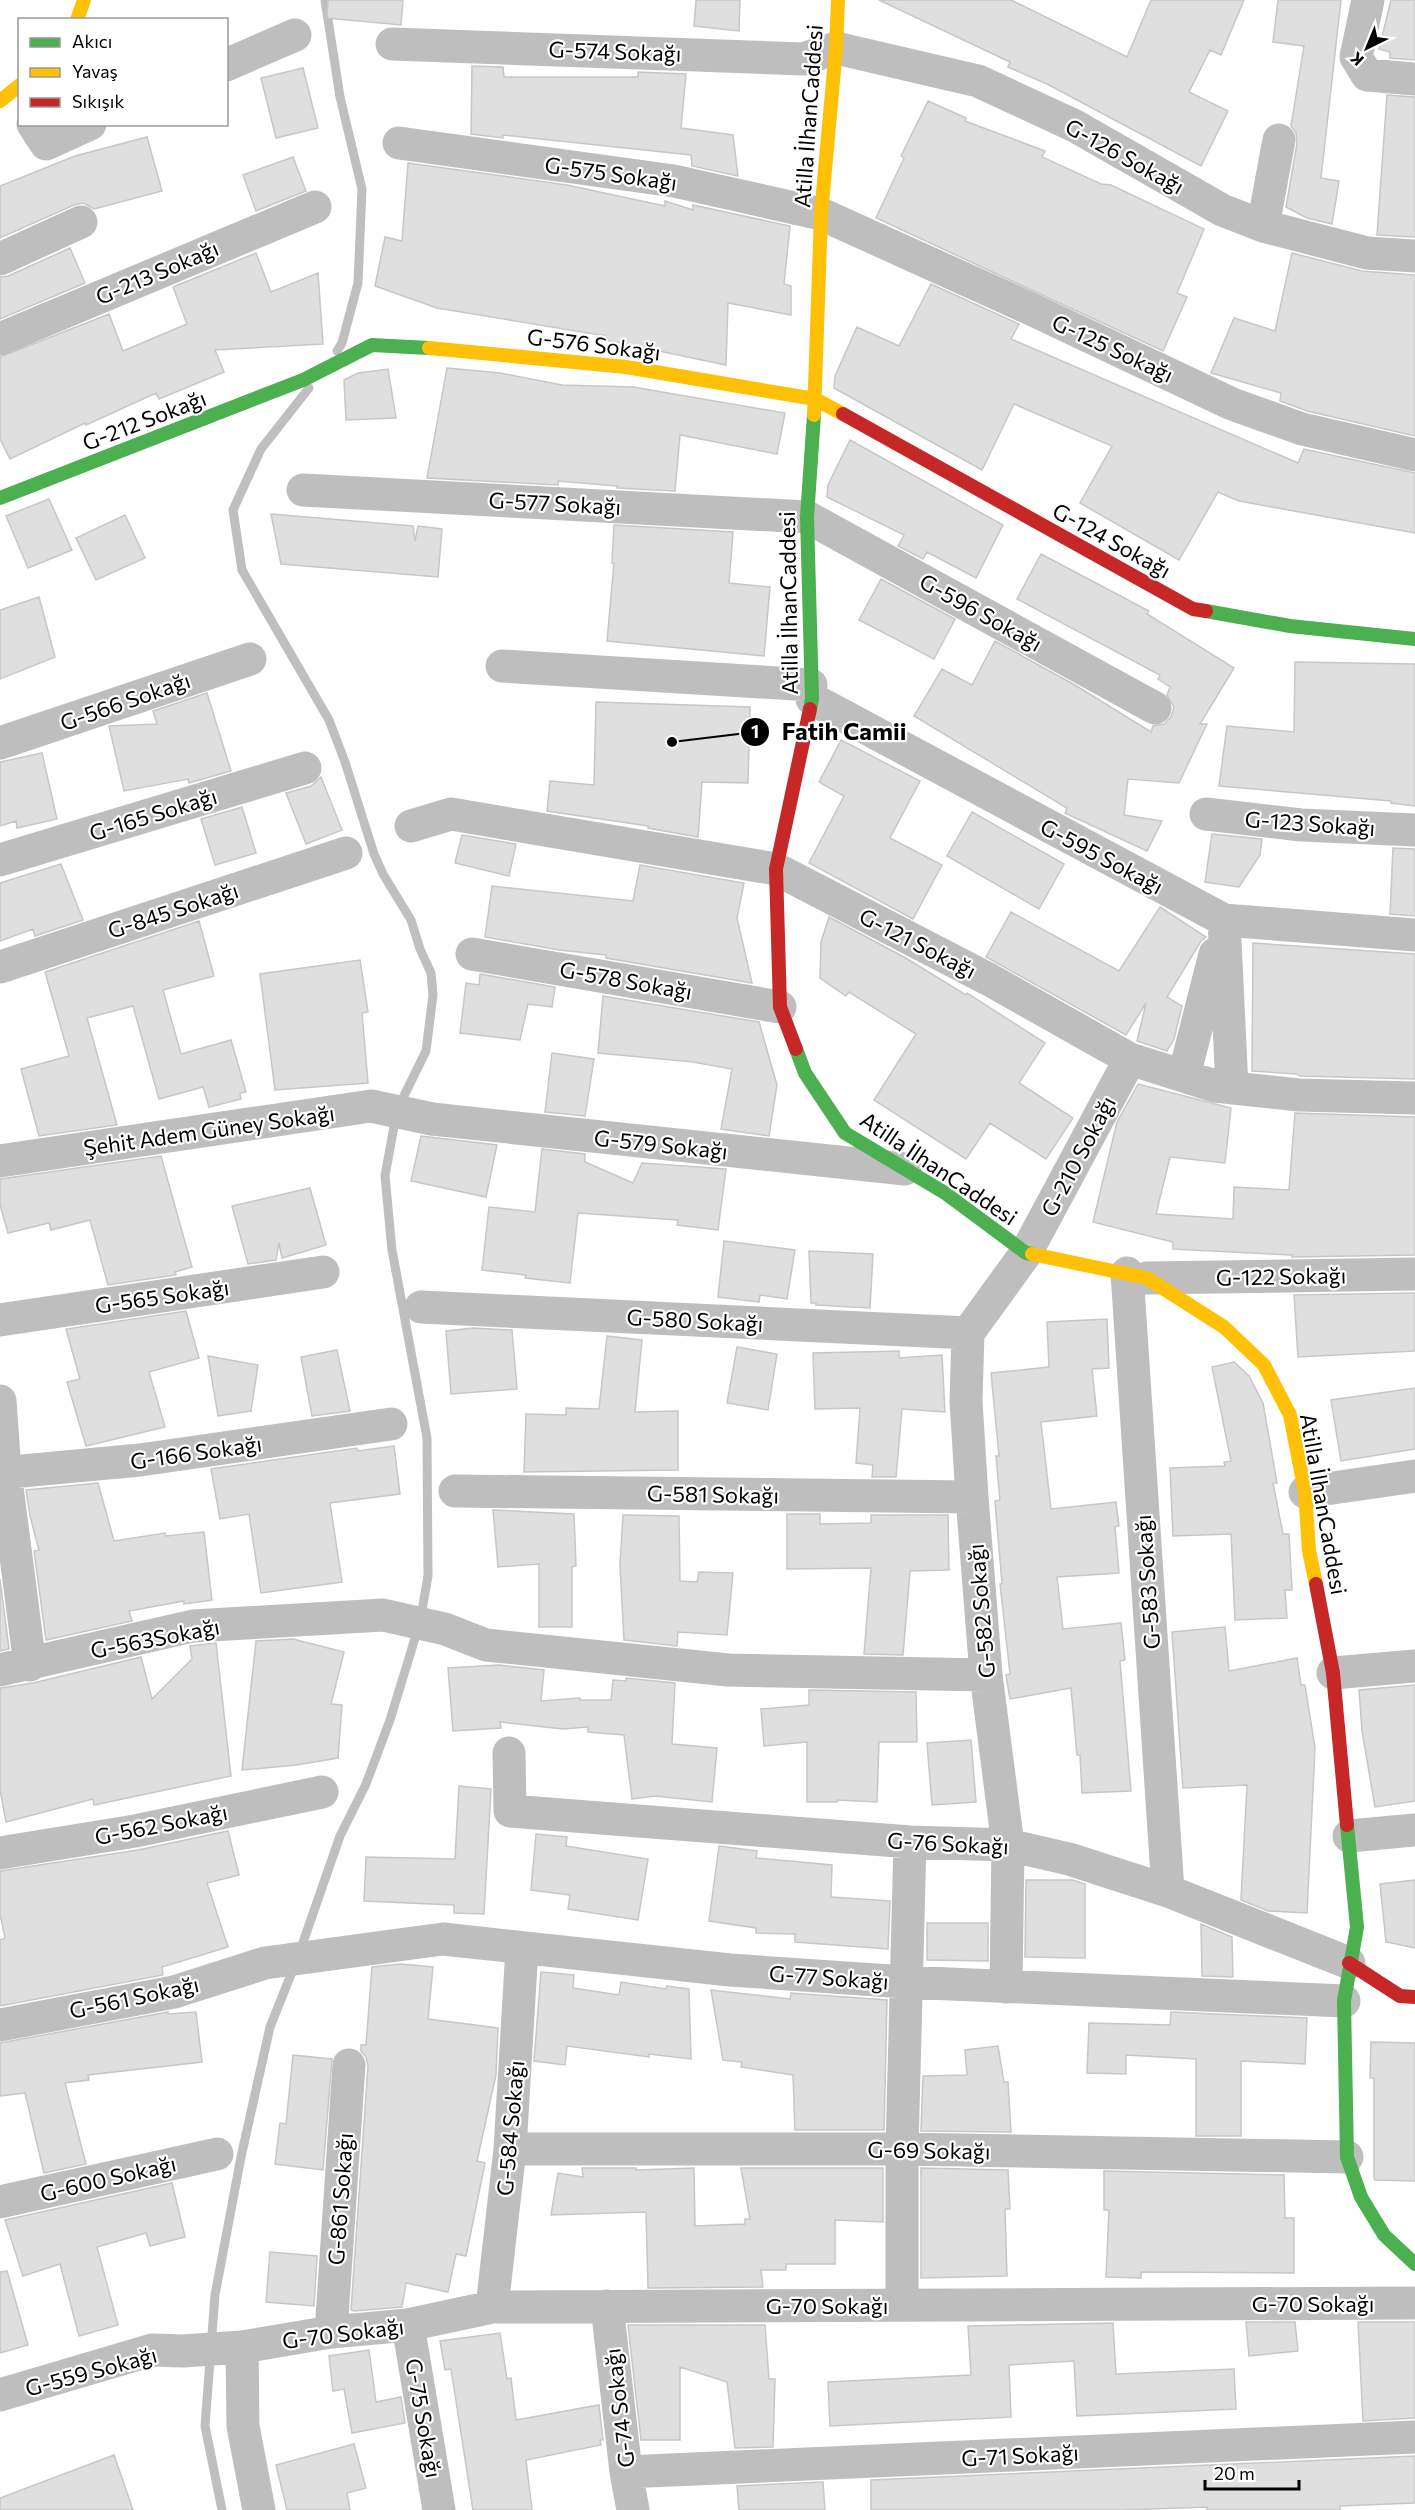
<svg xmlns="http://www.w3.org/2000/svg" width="1415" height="2510" viewBox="0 0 1415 2510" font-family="Commissioner,sans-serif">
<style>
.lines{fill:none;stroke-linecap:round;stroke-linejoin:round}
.stream{stroke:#bfbfbf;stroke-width:9}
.building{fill:#dfdfdf;stroke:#c7c7c7;stroke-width:1.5}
.street{stroke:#bebebe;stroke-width:33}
.fast{stroke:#4caf50;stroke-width:14}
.slow{stroke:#ffc107;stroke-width:14}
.jam{stroke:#c62828;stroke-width:14}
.labels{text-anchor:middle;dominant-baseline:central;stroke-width:4.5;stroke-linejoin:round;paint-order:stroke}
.street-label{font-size:22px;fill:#000;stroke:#fff}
.leader{fill:none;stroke:#000;stroke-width:2}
.callout-dot{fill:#000;stroke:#fff;stroke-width:2}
.mark-label{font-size:18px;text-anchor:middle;font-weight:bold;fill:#fff}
.callout-label{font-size:24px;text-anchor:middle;font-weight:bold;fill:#000;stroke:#fff;stroke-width:4.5;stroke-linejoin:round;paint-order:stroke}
</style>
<rect width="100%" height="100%" fill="#fff"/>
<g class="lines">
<path class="stream" d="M325,0L340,97L362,189L358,283L342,343L337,351
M300,1951L340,1836L366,1784L390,1720L420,1622L428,1576L427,1438L392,1250L385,1176L397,1110L426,1051L433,995L431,973L420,949L411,920L383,874L374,854L345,762L329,720L242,570L233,510L261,449L309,388
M222,2510L205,2426L215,2295L241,2157L270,2027L294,1967"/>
</g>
<path class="building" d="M328,0H403L401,25L327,18Z
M696,0H740L739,31L694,26Z
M879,0H1011L1127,57L1151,0H1244L1221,55L1210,50L1189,92L1228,111L1201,166L1047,84L1008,67L1010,62Z
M1278,0H1341L1321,178L1339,181L1332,224L1307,218L1286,207L1297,143L1296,133L1291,126L1304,46L1273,42Z
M1391,0H1415V60L1390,58V52L1379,49Z
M472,66L503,67L504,77H638V72L686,74L681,128L733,135L738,176L692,166L691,155L503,135V138L471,134Z
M303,68L318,128L276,138L261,78Z
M1387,95L1415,97V237L1377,235Z
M928,101L966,118L965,121L1045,151L1042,157L1101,184L1111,185L1204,229L1177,293L1187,297L1163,351L876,218L904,158L901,156Z
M147,137L162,191L94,209L83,203L74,205L0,238V186L75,156Z
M293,157L306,191L256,211L243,175Z
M408,163L567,185L665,206V201L693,210V205L790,226L784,284L791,286V315L728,303L726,365L606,340V336L437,308L375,286L385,237L402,241Z
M70,248L85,283L0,319V277L8,276Z
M256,253L271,292L318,273L323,344L215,350L224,372L159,399L156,393L86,425L85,423L10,459L0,439V357L109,314L123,351L187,324L173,287Z
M1292,253L1362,271L1415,275V436L1307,411L1280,401L1281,393L1211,373L1234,318L1275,331Z
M931,284L1019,324L1011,339L1298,463L1304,449L1415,473V533L1239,501L1218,492L1179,560L1080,503L1112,446L1014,404L982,470L834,388L835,376L857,327L899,346Z
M447,368L500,373L562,385L633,387L785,413L777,454L680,435L675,491L617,488V486L558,481V485L427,478Z
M388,369L396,418L346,420L344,380L358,373Z
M850,440L1003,525L976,578L927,552L923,559L898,546L904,535L827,497L828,485Z
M49,499L72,550L28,568L6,516Z
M271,514L413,526L415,541L418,526L442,529L438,577L281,564Z
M125,515L145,558L96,580L76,538Z
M614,525L733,532L729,583L770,587L764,656L607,641L614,563H612Z
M1041,554L1149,611L1147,614L1234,668L1200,724H1207L1179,783L1128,779L1124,815L1162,821L1147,851L1065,813L1067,808L914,716L942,669L972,685L995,641L1075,685L1151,732L1153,726L1164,724L1171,717L1174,707L1167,695L1170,687L1158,679L1160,675L1017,599Z
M881,579L955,619L934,659L859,620Z
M39,597L55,657L0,679V610Z
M1295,662L1415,664V806L1391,803V801L1219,786L1227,726L1294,732Z
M207,693L231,771L189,783L188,779L124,791L109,726L157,724L153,711Z
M596,702L750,707L748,783L702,782L698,837L648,828V826L547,811L550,781L594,785Z
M841,740L920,781L890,838L942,865L913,919L809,863L844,796L819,782Z
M42,753L57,819L17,828L16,821L0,826V762Z
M321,777L342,830L306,844L286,793L311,786Z
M242,807L256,853L215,865L201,819Z
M972,812L1064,864L1039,909L947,856Z
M1212,834L1262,839L1260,855L1239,887L1205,882Z
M462,835L516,844L509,876L455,863Z
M1393,848L1415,849V916L1390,914Z
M61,864L83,920L35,936L33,929L0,941V883Z
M640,865L744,883L737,918L752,983L606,958V955L559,950L485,937L492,886L633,901Z
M1160,907L1206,937L1201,941L1167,997L1182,1006L1174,1039L1167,1051L1137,1041L1146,1003L1126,1035L986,957L1011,912L1119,971Z
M829,917L904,957L966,995L967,993L1045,1043L1019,1083L1073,1118L1046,1159L990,1123L966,1159L874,1100L916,1034L849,992L846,996L820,978L821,942Z
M199,921L214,976L163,990L181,1054L231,1040L246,1092L240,1093L241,1099L209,1107L203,1087L159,1099L133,1006L87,1018L117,1125L39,1136L21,1069L69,1056L45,972Z
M1253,943L1415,954V1079L1300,1076L1297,1074L1252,1071Z
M360,960L368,1012L362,1013L368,1083L275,1090L260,974Z
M480,974L555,987L552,1007L528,1004L520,1040L460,1033L466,983L479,985Z
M603,996L759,1022L777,1085L769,1136L721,1129L732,1069L693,1062L598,1053Z
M552,1053L594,1059L585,1116L545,1112Z
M1138,1084L1231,1108L1225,1163L1170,1157L1156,1214L1233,1219L1234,1187L1289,1190L1295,1113L1415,1117V1255L1292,1257V1255L1173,1249V1242L1093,1222L1117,1122Z
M421,1136L497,1145L486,1197L411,1181Z
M542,1149L585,1154V1162L633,1183L642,1163L726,1169L718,1230L677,1225L678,1220L578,1213L570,1283L525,1278L526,1275L482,1270L489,1207L535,1212Z
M161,1156L192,1267L175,1272L176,1275L108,1285L90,1220L51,1230L49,1223L8,1233L0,1205V1179Z
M310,1188L326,1245L282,1258L279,1243L276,1260L248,1264L232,1206Z
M724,1241L795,1250L787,1299L760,1295L759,1302L718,1297Z
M809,1251L873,1254L870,1308L816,1305V1303H811Z
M1415,1293V1351L1298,1357L1294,1295Z
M186,1311L199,1358L149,1372L165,1427L86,1446L67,1382L80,1379L66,1329Z
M1107,1319L1109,1368L1092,1369L1097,1416L1041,1422L1051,1509L1116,1502L1119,1526L1115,1527L1119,1573L1057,1577L1063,1629L1121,1623L1125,1660L1120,1661L1131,1791L1082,1793L1080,1755H1077L1071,1688L1010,1699L1006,1675L1010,1674L1000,1584H1002L995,1501L1000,1500L996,1456H999L991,1373L1049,1367L1047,1322Z
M473,1328L512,1330L517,1389L451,1394L446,1331Z
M607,1336L642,1340L635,1412L678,1411V1470L524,1472L526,1414L566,1415V1408L599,1409Z
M737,1347L777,1354L768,1410L727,1403Z
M337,1350L350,1411L312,1416L301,1357Z
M899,1351V1358L942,1355L945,1412L902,1409L896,1477H872L873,1465L856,1463L860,1408L815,1409L813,1353Z
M208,1356L258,1365L251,1411L218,1416Z
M1234,1362L1249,1376L1263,1403L1277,1483H1273L1283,1534H1289L1292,1590H1285L1287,1618L1235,1620L1231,1534L1173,1536L1170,1468L1225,1466L1224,1462L1231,1461L1212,1367Z
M1415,1388V1449L1341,1461L1331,1400Z
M394,1446L400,1494L330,1503L342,1582L261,1593L249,1514L220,1519L211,1469L357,1448V1451Z
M98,1483L114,1541L165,1533L166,1536L204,1532L212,1600L184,1604V1601L129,1611L132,1621L46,1640L34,1551L39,1550L30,1516L26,1490Z
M493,1510L574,1514L576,1566L572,1567V1627H539V1564L498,1567Z
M787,1514H820V1524L871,1523V1515H948L949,1570L910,1571L903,1655L864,1654L871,1568L787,1569Z
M623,1515L679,1516L680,1581L697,1582L699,1572L733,1573L727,1635L678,1632L677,1646L624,1640L620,1565Z
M0,1579L9,1649L0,1651Z
M1225,1627L1229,1671L1297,1658L1301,1685H1305L1315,1748L1307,1913L1268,1911L1241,1900L1247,1785L1183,1788L1172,1632Z
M293,1639L344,1652L331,1704L342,1705L338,1758L296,1765L242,1770L256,1641Z
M216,1643L231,1776L94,1805L93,1799L6,1822L0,1790V1688L33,1683L141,1657L152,1699L192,1659L190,1646Z
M499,1665L544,1670L541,1701L580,1698V1700H611L613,1680L626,1681V1678L675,1683L672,1744L717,1748L712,1802L655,1796L632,1799L624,1735L588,1732V1727L563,1729L500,1722L501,1728L453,1731L448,1668Z
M1415,1685V1801L1375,1807L1362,1731L1359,1690Z
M809,1690L916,1692L917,1742H879L877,1802L837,1800V1802H807V1742L764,1746L761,1709L809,1705Z
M971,1740L976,1802L932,1805L927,1743Z
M459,1786L491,1789L484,1914L454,1913V1905L364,1901L366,1857L455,1859Z
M228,1831L239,1875L207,1883L228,1947L162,1967L163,1975L0,2006V1940L5,1938L0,1914V1871L138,1850Z
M536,1834L567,1837L566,1846L648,1859L638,1920L568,1909L570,1895L531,1890Z
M719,1846L757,1851L756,1858L832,1865L831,1897L890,1901L888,1949L795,1942V1934L756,1933V1928L709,1921Z
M1026,1880H1073L1085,1884V1958L1025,1957Z
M1415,1880V1948L1386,1942L1380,1884Z
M927,1923H988V1961L927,1960Z
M1201,1924L1232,1937L1233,1977L1202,1976Z
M401,1964L433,1967L428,2019L498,2028L496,2075L477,2161L485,2163L466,2256L456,2254L448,2292L406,2283L402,2307L354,2311L351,2310L368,2066L366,2057L361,2051V2045H366L372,1967Z
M541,1972L574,1975L573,1988L619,1995L621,1982L666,1989L667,1986L689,1989L691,2059L649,2054V2057L567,2046L565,2065L534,2061Z
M711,1990L790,1999L791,1993L887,2000L884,2130H795L793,2075L741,2067L742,2062L723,2060Z
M168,2012V2014L196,2012L202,2062L88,2075L89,2080L65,2083L86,2164L44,2173L25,2093L0,2096V2043Z
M1171,2012L1307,2018L1305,2064L1241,2061V2136H1196V2059L1126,2055V2074L1087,2073L1089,2023L1170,2025Z
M1371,2042L1415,2043V2181L1375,2180L1374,2177V2078H1370Z
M998,2046L1004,2082H1008L1011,2132L921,2131L923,2076L967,2075L965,2050Z
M293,2055L332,2059L323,2170L275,2164L280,2123L286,2124Z
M582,2168H636V2170L694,2168L695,2226L745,2224V2219H750L741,2168H883V2222L835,2220V2264H786V2270H761L763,2287L648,2288L646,2212L551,2215L558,2173L583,2177Z
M921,2168L1008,2170L1010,2209H1005L1007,2276L921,2278Z
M1104,2171L1284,2175L1285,2218H1294V2273L1141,2272V2278L1106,2277L1109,2210H1104Z
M172,2183L185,2237L150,2246L146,2233L97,2247L118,2325L79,2336L60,2264L23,2276L5,2220Z
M270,2252L317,2256L314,2306L266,2302Z
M7,2271L28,2345L0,2353V2272Z
M1246,2322H1295L1298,2351L1249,2356Z
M1358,2322H1415V2418L1363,2421Z
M1113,2323L1116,2374L1234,2369L1236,2409L1077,2416L1074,2361L1009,2365L1011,2417L830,2426L828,2382L971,2375L968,2326Z
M628,2325H765L769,2379H775L773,2447L735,2448L727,2382L680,2367V2440H641Z
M500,2333L507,2379L511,2378L516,2420L599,2405L603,2440H600L601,2445L526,2460L532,2510H473L451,2369L445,2370L440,2341Z
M369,2350L376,2402L401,2397L405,2423L352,2433L344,2389L333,2391L329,2356Z
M354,2444L366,2488L347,2493L350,2510H287L276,2465Z
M114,2455L133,2510H0V2498Z
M1415,2456V2503L1340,2506V2510H1207V2507L1122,2510H871V2480Z
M823,2482L825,2510H739L737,2486Z"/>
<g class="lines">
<path class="street" d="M1368,0L1356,57L1367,75L1415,79
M392,44L803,59L836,48L978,81L1075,126L1222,210L1263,226L1367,253L1415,256
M226,65L295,35
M33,124L46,144L90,124
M399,143L674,181L821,214L1031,309L1232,404L1302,429L1415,455
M1263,226L1279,140
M0,259L81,222
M0,339L315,207
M303,490L807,517L1155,708
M502,666L811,685
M812,699L1224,920L1415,935
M0,743L250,659
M1206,814L1301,825L1415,830
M411,826L451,814L776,869L990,980L1130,1059L1215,1086L1299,1095L1415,1098
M0,860L305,768
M1224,920L1232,1088
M472,954L780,1007
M0,967L346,853
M1184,1076L1215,954
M0,1161L371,1106L432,1119L905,1169
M1127,1273L1168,1891
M1147,1278L1415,1274
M421,1307L968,1333
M0,1320L323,1272
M0,1401L5,1472L30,1665
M0,1473L140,1460L391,1424
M455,1491L972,1497
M1305,1492L1415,1476
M0,1670L193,1626L383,1615L445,1629L486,1645L728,1670L986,1675
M1333,1673L1415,1666
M509,1753L510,1811L910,1842L1008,1845L1069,1859L1168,1891L1349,1963
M1349,1836L1415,1830
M0,1853L135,1831L322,1792
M1006,1987L1008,1845L986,1675L972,1497L966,1401L968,1333L1026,1253L1130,1059
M0,2025L174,1992L265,1963L443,1939L730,1970L905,1982L1344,2001
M510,2149H902L1347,2157
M0,2202L217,2154
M902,2304V2149L910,1842
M607,2306L626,2472L633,2510
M492,2307L510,2149L522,1948
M408,2325L439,2510
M331,2332L349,2065
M242,2347L243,2426L259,2510
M0,2395L152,2350L183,2351L242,2347L331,2332L408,2325L492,2307L1415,2303
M626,2472L1415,2437"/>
<path class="fast" d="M0,498L303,380L372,345L429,348
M1206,611L1290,626L1415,639
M810,709L812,699L807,517L814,415
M796,1049L805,1073L845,1133L945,1193L1026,1253L1032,1254
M1347,1825L1357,1927L1344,2001L1347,2157L1361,2197L1384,2235L1415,2264"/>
<path class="slow" d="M77,20L84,0
M0,101L20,85
M429,348L626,367L815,399L843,414
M814,415L821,214L836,48L838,0
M1032,1254L1147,1278L1224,1327L1264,1365L1290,1415L1305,1492L1309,1551L1316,1584"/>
<path class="jam" d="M843,414L1193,609L1206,611
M796,1049L780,1007L776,869L810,709
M1316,1584L1333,1673L1347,1825
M1349,1963L1400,1996L1415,1997"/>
</g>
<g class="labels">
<g class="street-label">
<text transform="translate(615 51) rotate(2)">G-574 Sokağı</text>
<text transform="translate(808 116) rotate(-86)">Atilla İlhanCaddesi</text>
<text transform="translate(1125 156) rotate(29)">G-126 Sokağı</text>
<text transform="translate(611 173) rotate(8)">G-575 Sokağı</text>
<text transform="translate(157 272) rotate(-23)">G-213 Sokağı</text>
<text transform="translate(594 344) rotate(7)">G-576 Sokağı</text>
<text transform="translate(1113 348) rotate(25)">G-125 Sokağı</text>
<text transform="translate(144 420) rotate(-21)">G-212 Sokağı</text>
<text transform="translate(555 503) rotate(3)">G-577 Sokağı</text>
<text transform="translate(1112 540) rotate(29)">G-124 Sokağı</text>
<text transform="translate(788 603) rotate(-91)">Atilla İlhanCaddesi</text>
<text transform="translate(981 612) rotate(29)">G-596 Sokağı</text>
<text transform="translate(125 701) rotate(-19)">G-566 Sokağı</text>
<text transform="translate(153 814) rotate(-17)">G-165 Sokağı</text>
<text transform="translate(1310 823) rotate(4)">G-123 Sokağı</text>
<text transform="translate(1102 856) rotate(28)">G-595 Sokağı</text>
<text transform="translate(173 910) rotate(-18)">G-845 Sokağı</text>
<text transform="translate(918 943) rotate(27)">G-121 Sokağı</text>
<text transform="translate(626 980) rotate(10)">G-578 Sokağı</text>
<text transform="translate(209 1130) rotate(-8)">Şehit Adem Güney Sokağı</text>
<text transform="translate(661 1144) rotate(6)">G-579 Sokağı</text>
<text transform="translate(1078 1156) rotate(-62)">G-210 Sokağı</text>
<text transform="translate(939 1168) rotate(34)">Atilla İlhanCaddesi</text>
<text transform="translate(1281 1276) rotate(-1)">G-122 Sokağı</text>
<text transform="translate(162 1296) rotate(-8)">G-565 Sokağı</text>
<text transform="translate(695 1320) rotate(3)">G-580 Sokağı</text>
<text transform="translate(196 1452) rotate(-8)">G-166 Sokağı</text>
<text transform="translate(713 1494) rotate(1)">G-581 Sokağı</text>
<text transform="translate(1324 1504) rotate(80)">Atilla İlhanCaddesi</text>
<text transform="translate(1147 1582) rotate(-94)">G-583 Sokağı</text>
<text transform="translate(981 1611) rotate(-95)">G-582 Sokağı</text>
<text transform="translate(155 1638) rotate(-11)">G-563Sokağı</text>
<text transform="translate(161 1824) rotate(-11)">G-562 Sokağı</text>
<text transform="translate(948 1843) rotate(3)">G-76 Sokağı</text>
<text transform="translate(829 1977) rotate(4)">G-77 Sokağı</text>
<text transform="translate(134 1997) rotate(-12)">G-561 Sokağı</text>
<text transform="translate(510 2128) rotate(-85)">G-584 Sokağı</text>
<text transform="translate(929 2150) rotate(1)">G-69 Sokağı</text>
<text transform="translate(108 2178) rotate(-13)">G-600 Sokağı</text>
<text transform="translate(340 2199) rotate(-86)">G-861 Sokağı</text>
<text x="1313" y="2303">G-70 Sokağı</text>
<text x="827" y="2305">G-70 Sokağı</text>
<text transform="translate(343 2333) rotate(-7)">G-70 Sokağı</text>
<text transform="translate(91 2371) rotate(-15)">G-559 Sokağı</text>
<text transform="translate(619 2408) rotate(-97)">G-74 Sokağı</text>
<text transform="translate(424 2418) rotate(80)">G-75 Sokağı</text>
<text transform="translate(1020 2455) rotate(-3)">G-71 Sokağı</text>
</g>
</g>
<path class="leader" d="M672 742L755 732"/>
<g class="callout-dot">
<circle cx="672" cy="742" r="6"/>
<circle cx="755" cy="732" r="15"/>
</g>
<g class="mark-label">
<text x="755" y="738">1</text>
</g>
<g class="callout-label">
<text x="844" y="740">Fatih Camii</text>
</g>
<rect x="18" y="18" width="210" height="108" fill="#ffffff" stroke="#999999" stroke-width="1.5"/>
<rect x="30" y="38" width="30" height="9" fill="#4caf50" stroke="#999999" stroke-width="1.5"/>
<text x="72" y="48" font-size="18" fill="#000000">Akıcı</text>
<rect x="30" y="68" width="30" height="9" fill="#ffc107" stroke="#999999" stroke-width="1.5"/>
<text x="72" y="78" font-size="18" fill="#000000">Yavaş</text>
<rect x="30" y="98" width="30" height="9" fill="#c62828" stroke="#999999" stroke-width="1.5"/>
<text x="72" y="108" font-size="18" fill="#000000">Sıkışık</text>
<g transform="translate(1367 48) rotate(223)" stroke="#ffffff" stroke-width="4.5" paint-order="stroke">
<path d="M0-4.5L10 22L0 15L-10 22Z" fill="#000000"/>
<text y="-9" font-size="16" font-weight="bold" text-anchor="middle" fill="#000000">K</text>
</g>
<path d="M1205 2480v9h94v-9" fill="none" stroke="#000000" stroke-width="3"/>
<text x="1214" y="2480" font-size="18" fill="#000000" stroke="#ffffff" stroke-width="4.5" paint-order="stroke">20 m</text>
</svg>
